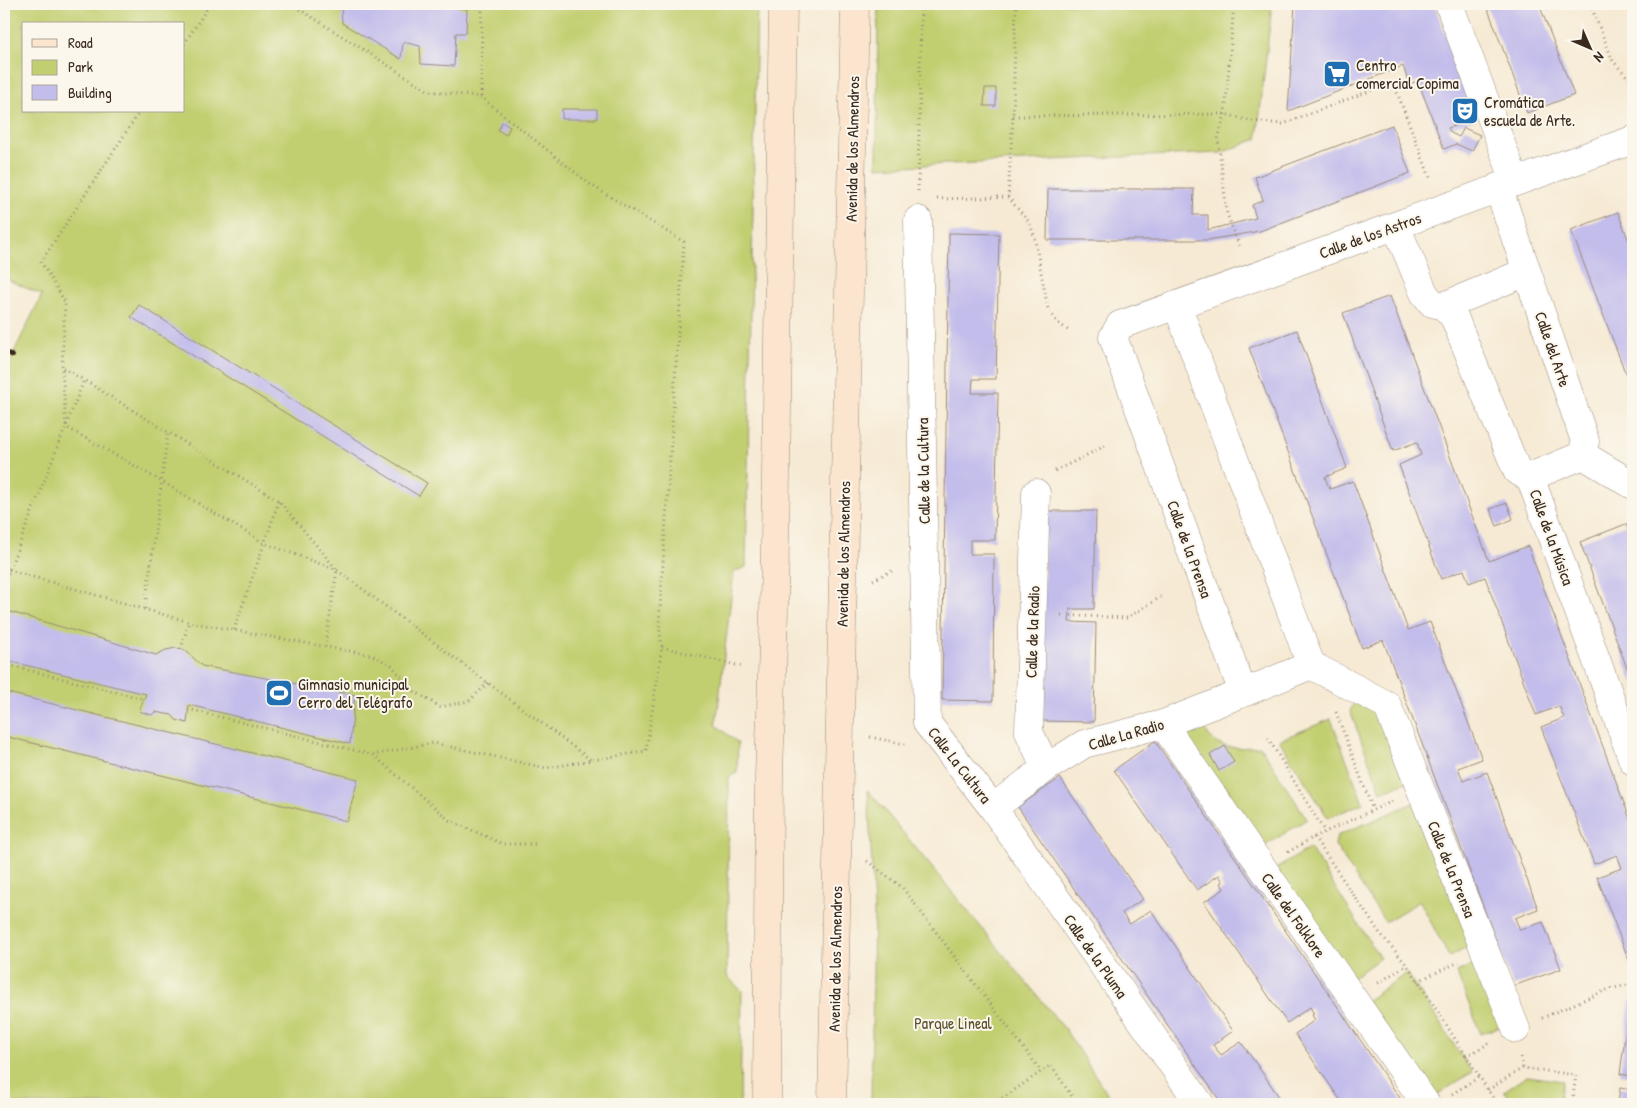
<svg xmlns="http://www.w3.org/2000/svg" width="1637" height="1108" viewBox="0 0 1637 1108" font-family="'Patrick Hand',sans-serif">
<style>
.green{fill:#c2cf71;stroke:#7e7c48;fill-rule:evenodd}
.building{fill:#c3bdeb}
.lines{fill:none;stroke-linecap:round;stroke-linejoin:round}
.street-casing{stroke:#988a79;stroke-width:29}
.secondary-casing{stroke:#988a79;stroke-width:29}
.path{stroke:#988a79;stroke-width:3;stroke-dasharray:1 4;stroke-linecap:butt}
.street{stroke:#fff;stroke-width:28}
.secondary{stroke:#fbe5cf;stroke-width:28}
.rail{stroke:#3b2a1e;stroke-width:4}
.labels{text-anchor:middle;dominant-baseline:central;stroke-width:4;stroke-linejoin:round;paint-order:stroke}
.poi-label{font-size:16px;fill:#3b2a1e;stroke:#fbf7ec;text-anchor:start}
.street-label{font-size:16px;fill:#3b2a1e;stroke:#fbf7ec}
.park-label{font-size:16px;fill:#5d5333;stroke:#fbf7ec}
</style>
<rect width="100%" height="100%" fill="#fbf7ec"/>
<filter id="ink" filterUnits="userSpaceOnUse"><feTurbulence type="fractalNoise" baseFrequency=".02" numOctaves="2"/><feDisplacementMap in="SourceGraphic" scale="10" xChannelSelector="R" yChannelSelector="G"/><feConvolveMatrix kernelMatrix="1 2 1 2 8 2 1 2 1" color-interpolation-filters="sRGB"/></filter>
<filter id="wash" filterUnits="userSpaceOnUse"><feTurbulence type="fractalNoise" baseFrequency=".0096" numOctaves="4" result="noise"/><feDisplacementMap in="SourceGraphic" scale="20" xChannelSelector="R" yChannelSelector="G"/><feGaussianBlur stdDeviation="1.12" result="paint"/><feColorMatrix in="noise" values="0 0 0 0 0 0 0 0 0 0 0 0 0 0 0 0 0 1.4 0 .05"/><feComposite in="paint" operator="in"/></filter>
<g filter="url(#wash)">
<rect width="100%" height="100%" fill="#f6ead4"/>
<path class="green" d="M4,4H757L746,567L734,572L716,725L738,743L737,773L729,777L727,976L742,991L740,1104H4V372L42,295L4,278ZM24,24H184V111H24Z
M878,4H1272L1257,139L1221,153L877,167Z
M1358,697L1383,711L1409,781L1381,792L1350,711Z
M1331,719L1363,803L1328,818L1279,740Z
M1200,721C1204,727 1208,736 1214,741C1224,750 1247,748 1260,746L1307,819L1260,849L1182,732Z
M868,790L1064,1028L1114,1104H871L874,908Z
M1418,801L1475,944L1449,957L1420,901L1385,922L1335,845L1337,836Z
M1310,848L1380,958L1351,979L1274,870Z
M1483,961L1508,1023L1481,1034L1456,972Z
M1407,973L1472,1072L1431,1099L1366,1001Z
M1527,1076L1563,1081L1558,1104H1513L1504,1091Z"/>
<g id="blocks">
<path class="building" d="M341,4H458V8L467,9L466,33H456L454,66L421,64L420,46L403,42L401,59L342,23Z
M1295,4H1434L1477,118L1448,128L1451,133L1459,137L1464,128L1480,135L1472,151L1456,144L1444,149L1418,81L1409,84L1403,66L1288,111Z
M1486,4H1539L1574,95L1527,113Z
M985,88H996V106H984Z
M562,109H597V119H562Z
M502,122L510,127L506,135L498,130Z
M1392,125L1410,173L1260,231L1208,240H1047L1048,189H1194L1193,215H1208V230L1256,218L1252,205L1263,200L1255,177Z
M1618,212L1633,252V369L1625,372L1571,230Z
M949,233L999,234L996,379H973L972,393H998L995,540H970V554H994L993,701L942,700Z
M1390,296L1489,561L1528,546L1633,827V971L1597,877L1622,868L1617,855L1594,864L1541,727L1564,718L1559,706L1536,715L1485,577L1469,583L1464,570L1441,579L1399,465L1421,455L1417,442L1393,451L1343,313Z
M139,305L427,483L419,496L131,317Z
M1297,330L1347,468L1325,477L1327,483L1330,489L1353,481L1408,630L1430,622L1482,759L1458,768L1461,775L1463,781L1487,772L1538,909L1515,918L1520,930L1543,922L1561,969L1513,986L1383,640L1362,648L1249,348Z
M1633,371V394L1626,374Z
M1507,503L1513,519L1497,526L1490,509Z
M1045,511H1096L1094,609H1070L1069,622L1096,623L1094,722L1042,721Z
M1626,524L1633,543V684L1580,542Z
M4,610L156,655L166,650L176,648L185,650L202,666L355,695L350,744L189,705L187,723L176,720L172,715L155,712L152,715L139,711L146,694L4,660Z
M4,692L358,779L347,821L4,736Z
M1155,741L1333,1000L1404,1104H1343L1295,1034L1315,1020L1312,1015L1314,1014L1310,1007L1287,1023L1204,902L1224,889L1221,883L1223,882L1219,875L1197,890L1114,770Z
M1225,746L1234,762L1219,771L1210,755Z
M1060,778L1143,899L1122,913L1126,919L1130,924L1151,910L1233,1031L1213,1045L1221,1055L1241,1042L1284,1104H1222L1105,934L1018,807Z
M1630,1000H1633V1076L1620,1074Z
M1620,1088L1633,1090V1104H1618Z"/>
</g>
</g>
<g filter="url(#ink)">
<use href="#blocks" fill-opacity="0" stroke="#988a79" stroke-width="1"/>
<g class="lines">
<g class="street-casing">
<path id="street" d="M1449,4L1515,181
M1498,187L1585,441L1583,455
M918,220L927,723L993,808L1200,1104
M1396,226L1424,293L1432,303L1444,306L1454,317L1517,471L1530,477L1633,761
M1177,305L1311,665L1243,693L1113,337L1120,325C1292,265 1462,200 1633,140
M1444,306L1526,272
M1583,455L1633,485
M1530,477L1583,455
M1036,493L1029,732L1046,768
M1311,665L1387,705L1516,1029
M1163,724L1426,1104
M993,808L1046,768L1084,744L1163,724L1243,693"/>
</g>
<g class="secondary-casing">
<path id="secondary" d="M767,1104L769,777L774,609L783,4
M832,1104L855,4"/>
</g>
<path class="path" d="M1234,4L1225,114L1218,139L1227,214L1240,248
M1590,4L1613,61L1633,83
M184,44L210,4
M481,97L482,4
M140,111L41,262L65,302L62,367L66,427L161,481L264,543L337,570L591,760
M1013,116L1225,114L1251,121L1283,124L1393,82L1431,180
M918,191L921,4
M1008,197L1029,222L1034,235L1048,309L1057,322L1069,331
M937,199L1008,197L1013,116L1016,4
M63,368L84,380
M1055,471L1107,445
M4,571L9,570L189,622L372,655L391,665L414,691L440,707L469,701L488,683
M873,580L894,570
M4,583L84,380L279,501L337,570L325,647
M145,609L168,432
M1061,615L1127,618L1164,595
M234,630L279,501
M662,647L744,667
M181,649L189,622
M4,664L144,699
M188,709L373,755L433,743L546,768L646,751L662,647L659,625L684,242L591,185L481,97L429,91L291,4
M1336,712L1373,810
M870,737L905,744
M1268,738L1325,832
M373,755L449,820L503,844H536
M1314,837L1379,932L1407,965L1418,981L1497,1104
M1288,852L1314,837L1395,800
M867,861L902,887L1041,1071
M1418,981L1459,962
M1378,983L1407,965
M1542,1018L1609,989L1633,984
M1466,1056L1492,1042
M1521,1057L1523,1068
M1488,1090L1523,1068L1576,1075L1572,1104
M1452,1094L1479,1077
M994,1104L1051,1065L1077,1104"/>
<use href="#street" class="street"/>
<use href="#secondary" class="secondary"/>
<path class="rail" d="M4,351L13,356"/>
</g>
</g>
<defs>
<g id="supermarket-square" transform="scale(1.4375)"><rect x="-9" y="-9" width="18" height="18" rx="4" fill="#1f6fb2" stroke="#fbf7ec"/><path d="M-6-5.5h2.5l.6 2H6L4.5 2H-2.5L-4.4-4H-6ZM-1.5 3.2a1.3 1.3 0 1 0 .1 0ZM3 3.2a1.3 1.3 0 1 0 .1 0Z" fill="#fff"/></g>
<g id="theatre-square" transform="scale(1.4375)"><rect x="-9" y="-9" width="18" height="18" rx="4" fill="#1f6fb2" stroke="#fbf7ec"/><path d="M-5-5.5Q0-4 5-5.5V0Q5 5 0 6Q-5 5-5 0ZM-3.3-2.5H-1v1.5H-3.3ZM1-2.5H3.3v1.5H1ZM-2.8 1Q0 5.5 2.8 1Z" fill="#fff"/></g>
<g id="stadium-square" transform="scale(1.4375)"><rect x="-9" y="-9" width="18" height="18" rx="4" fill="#1f6fb2" stroke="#fbf7ec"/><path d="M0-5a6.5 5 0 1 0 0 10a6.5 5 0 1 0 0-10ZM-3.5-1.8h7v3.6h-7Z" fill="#fff"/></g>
</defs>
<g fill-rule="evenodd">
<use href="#supermarket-square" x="1337" y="74"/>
<use href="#theatre-square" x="1465" y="111"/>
<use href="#stadium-square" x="279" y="693"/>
</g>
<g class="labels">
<g class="poi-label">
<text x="1356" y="65">Centro<tspan x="1356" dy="18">comercial Copima</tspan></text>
<text x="1484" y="102">Cromática<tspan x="1484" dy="18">escuela de Arte.</tspan></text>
<text x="298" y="684">Gimnasio municipal<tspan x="298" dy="18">Cerro del Telégrafo</tspan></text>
</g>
<g class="street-label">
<text transform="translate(852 149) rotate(-89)">Avenida de los Almendros</text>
<text transform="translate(1370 235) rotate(-20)">Calle de los Astros</text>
<text transform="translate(1553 349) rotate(71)">Calle del Arte</text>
<text transform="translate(923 471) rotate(-91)">Calle de la Cultura</text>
<text transform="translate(1552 537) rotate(70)">Calle de la Música</text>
<text transform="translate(1190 549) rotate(70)">Calle de la Prensa</text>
<text transform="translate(843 554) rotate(-89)">Avenida de los Almendros</text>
<text transform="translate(1032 632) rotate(-88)">Calle de la Radio</text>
<text transform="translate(1126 734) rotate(-16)">Calle La Radio</text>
<text transform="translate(960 765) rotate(52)">Calle La Cultura</text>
<text transform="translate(1452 869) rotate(68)">Calle de la Prensa</text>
<text transform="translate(1294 915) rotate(55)">Calle del Folklore</text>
<text transform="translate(1096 956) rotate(55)">Calle de la Pluma</text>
<text transform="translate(835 959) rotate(-89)">Avenida de los Almendros</text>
</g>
<g class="park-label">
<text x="953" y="1023">Parque Lineal</text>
</g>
</g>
<rect width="1637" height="1108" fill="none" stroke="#fbf7ec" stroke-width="20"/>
<rect x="22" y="22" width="162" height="90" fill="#fbf7ec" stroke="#aea59a"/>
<rect x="32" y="39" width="25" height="8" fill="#fbe5cf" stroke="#aea59a"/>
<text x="68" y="48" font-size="15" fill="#3b2a1e">Road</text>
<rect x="32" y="60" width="25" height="15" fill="#c2cf71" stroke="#aea59a"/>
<text x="68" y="72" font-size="15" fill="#3b2a1e">Park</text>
<rect x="32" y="85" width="25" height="15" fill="#c3bdeb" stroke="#aea59a"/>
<text x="68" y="98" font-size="15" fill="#3b2a1e">Building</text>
<g transform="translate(1590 48) rotate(135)" stroke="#fbf7ec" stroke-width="4" paint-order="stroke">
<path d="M0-4L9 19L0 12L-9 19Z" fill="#3b2a1e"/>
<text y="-8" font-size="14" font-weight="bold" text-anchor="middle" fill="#3b2a1e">N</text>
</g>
</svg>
